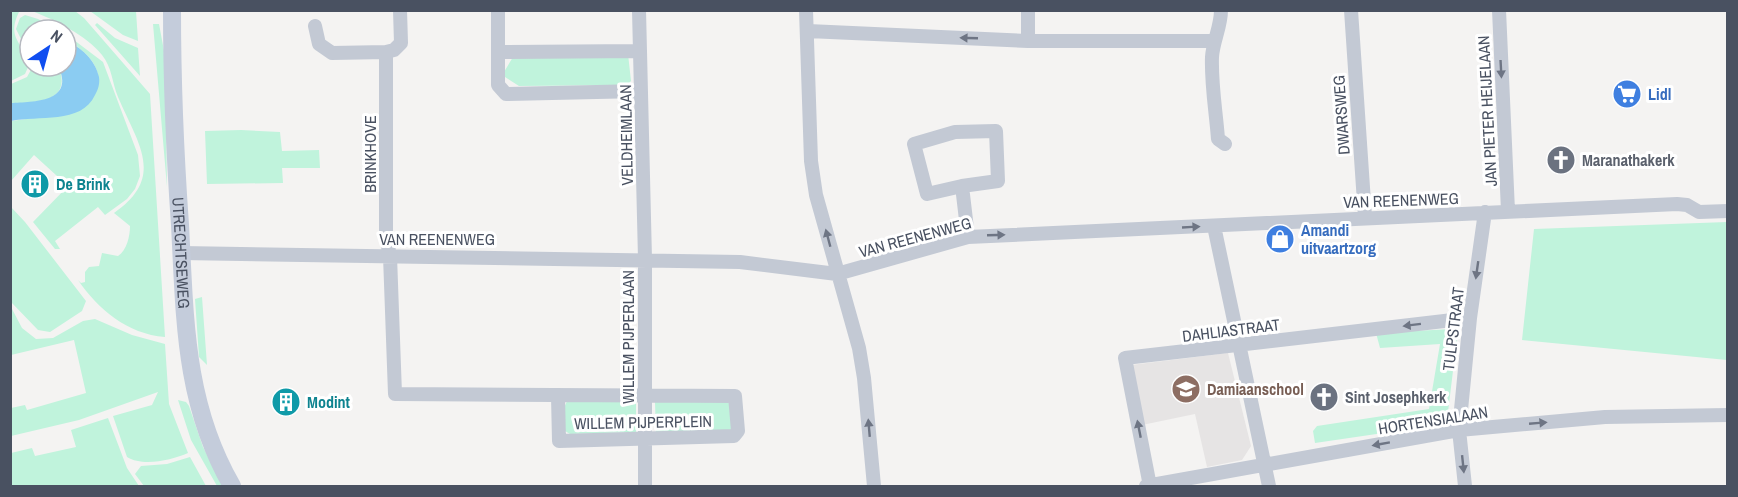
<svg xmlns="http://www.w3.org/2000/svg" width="1738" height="497" viewBox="0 0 1738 497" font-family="'Archivo Narrow',sans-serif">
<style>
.education{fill:#e6e4e4}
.green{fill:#c0f3dc}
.water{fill:#8bccf2}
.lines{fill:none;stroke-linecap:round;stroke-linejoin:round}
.minor{stroke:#c3c9d4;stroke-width:14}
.secondary{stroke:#c4ccdb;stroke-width:18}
.oneway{fill:#6e7584}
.labels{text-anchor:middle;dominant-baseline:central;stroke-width:6;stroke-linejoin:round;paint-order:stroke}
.shop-label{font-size:16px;font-weight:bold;fill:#366cbe;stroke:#fff;text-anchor:start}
.street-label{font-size:16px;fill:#495161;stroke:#fff}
.worship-label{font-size:16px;font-weight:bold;fill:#5b616d;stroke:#fff;text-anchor:start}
.culture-label{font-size:16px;font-weight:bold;fill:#0d838f;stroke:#fff;text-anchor:start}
.education-label{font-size:16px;font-weight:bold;fill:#785e54;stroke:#fff;text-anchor:start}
</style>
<rect width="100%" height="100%" fill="#f4f3f2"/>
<path class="education" d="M1228,353L1251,446L1242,460L1207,467L1195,414L1142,425L1131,365Z"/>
<path class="green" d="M10,11L19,12C6,39 23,41 29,65L25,74L11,81Z
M32,11H75L84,18L150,94L165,337C127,334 98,309 78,280L81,283L85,282V272L89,267L99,266L102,253L118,256C127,250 130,236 130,226L114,213C166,177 138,144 118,97C112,83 112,67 102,55C86,35 55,20 32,11Z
M90,11H136L138,41L123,35Z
M25,15L38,19L59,30H46L37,25L29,30L30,57L16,29L20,18Z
M97,23L115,38L138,48L140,76L95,25Z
M153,24H159L165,56L167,187Z
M66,34L103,62L138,155L140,176L135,189L127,199L105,215L98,207L55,241L60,249H55L33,222L68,186L34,155L11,181V121L49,116L97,90C104,67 85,50 66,40Z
M628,54L631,81L627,85L519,86L505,77L504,72L513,57Z
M33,66H58C74,102 35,103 11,103V84L27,77Z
M241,130L280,132L282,151L319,150L320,168H282L283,183L207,184L205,131Z
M11,207L25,222L86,301L82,311L50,332L38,330L11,302Z
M1727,222V360L1522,340L1534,229Z
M202,297L207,365L199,357L195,299Z
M11,307L22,328L36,339L53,338L83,321L95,319L132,335L165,344L169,404L188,453C172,460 143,467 127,457L113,416L152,405L158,392L79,420L11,436V408L25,405L27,410L86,393L74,340L11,355Z
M1452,329L1458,330L1447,420L1438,425L1315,443L1313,431L1317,426L1429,409L1440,344L1380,348L1376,333Z
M568,399H636V432L570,434L565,431L563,410Z
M178,400L186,402L189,406L203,447L223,486H217L191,440Z
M726,401L730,404L732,429L727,432L656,434L655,402Z
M108,418L127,468L139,486H11V453L32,448L35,456L76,447L71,430Z
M190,457L206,486H144L135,474L141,466L167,464Z"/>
<path class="water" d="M66,40C81,48 95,59 99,77C100,84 98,90 95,95C81,125 38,115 11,121V103C33,102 76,102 58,66H66Z"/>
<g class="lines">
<path class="minor" d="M400,10L401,43L394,50L386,52V237L390,256L395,394L735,396L738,431L734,436L559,441L558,396
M498,10V85L506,94L641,91
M639,10L645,259V486
M806,10L811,161L816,195L859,348L864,378L874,486
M1221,10C1221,27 1213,41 1212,57C1211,84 1216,112 1218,139L1225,144
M1351,10L1365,217
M1499,10L1508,211
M315,26L319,44L332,53L386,52
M808,31L1028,41H1213
M1028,41V10
M498,52L640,51
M962,186L927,194L914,144L955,132L996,131L998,181L962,186L968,237
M1214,226L1269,486
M181,253L740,262L837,274L968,237L1677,204L1687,205L1699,212L1728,211
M1146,486L1459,430L1605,417L1728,415
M1150,486L1125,358L1470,318
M1465,486L1459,430L1470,318L1485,212"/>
<path class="secondary" id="s1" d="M172,10C172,82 175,154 180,225C185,318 184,403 232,486"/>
</g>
<defs><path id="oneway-solid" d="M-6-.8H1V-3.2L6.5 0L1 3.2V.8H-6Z" transform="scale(1.5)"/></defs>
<g class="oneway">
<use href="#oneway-solid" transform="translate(969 38) rotate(-178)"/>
<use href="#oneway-solid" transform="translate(1501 69) rotate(87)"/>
<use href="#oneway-solid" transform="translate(1191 227) rotate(-3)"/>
<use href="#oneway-solid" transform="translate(996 235) rotate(-2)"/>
<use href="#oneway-solid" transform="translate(828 238) rotate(-105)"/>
<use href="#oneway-solid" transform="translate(1477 270) rotate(98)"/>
<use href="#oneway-solid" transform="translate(1412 325) rotate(173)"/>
<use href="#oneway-solid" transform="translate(1538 423) rotate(-5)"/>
<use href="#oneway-solid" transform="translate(869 428) rotate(-95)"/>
<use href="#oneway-solid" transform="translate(1139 429) rotate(-101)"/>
<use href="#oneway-solid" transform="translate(1381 444) rotate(170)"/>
<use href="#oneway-solid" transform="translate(1463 464) rotate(84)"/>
</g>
<defs>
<g id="supermarket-disc" transform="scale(1.5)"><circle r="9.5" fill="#3f7fe0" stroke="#fff"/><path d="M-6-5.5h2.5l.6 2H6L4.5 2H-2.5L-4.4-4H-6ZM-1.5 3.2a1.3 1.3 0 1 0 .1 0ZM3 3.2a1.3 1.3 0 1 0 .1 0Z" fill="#fff"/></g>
<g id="church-disc" transform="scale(1.5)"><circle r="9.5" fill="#6b7280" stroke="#fff"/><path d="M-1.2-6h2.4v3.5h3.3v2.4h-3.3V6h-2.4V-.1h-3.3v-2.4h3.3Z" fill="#fff"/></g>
<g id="building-disc" transform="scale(1.5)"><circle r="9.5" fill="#0f9aa8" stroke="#fff"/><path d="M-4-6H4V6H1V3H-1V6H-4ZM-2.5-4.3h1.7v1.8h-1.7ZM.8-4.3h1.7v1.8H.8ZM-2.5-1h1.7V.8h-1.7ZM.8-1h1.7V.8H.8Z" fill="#fff"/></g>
<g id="shop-disc" transform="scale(1.5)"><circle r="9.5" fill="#3f7fe0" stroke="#fff"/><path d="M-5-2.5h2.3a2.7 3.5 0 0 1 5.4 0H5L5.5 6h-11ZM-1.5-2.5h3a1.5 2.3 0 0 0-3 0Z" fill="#fff"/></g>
<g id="school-disc" transform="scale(1.5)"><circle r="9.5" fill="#8d6e63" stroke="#fff"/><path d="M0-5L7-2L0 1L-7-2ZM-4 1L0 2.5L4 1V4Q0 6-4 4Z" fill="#fff"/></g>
</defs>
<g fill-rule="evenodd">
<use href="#supermarket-disc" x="1627" y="94"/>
<use href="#church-disc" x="1561" y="160"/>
<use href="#building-disc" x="35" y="184"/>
<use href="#shop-disc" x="1280" y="239"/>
<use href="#school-disc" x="1186" y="389"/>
<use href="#church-disc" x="1324" y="397"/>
<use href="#building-disc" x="286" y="402"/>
</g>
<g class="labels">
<g class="shop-label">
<text x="1648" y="94">Lidl</text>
<text x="1301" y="230">Amandi<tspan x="1301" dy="18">uitvaartzorg</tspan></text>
</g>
<g class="street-label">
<text transform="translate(1487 111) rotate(-93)">JAN PIETER HEIJELAAN</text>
<text transform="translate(1341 115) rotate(-94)">DWARSWEG</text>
<text transform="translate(626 135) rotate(-91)">VELDHEIMLAAN</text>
<text transform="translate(370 154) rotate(-90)">BRINKHOVE</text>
<text transform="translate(1401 200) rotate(-2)">VAN REENENWEG</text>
<text transform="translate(915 237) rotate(-15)">VAN REENENWEG</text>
<text x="437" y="239">VAN REENENWEG</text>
<text stroke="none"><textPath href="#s1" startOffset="243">UTRECHTSEWEG</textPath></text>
<text transform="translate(1453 329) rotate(-83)">TULPSTRAAT</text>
<text transform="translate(1231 330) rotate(-7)">DAHLIASTRAAT</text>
<text transform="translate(628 337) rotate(-90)">WILLEM PIJPERLAAN</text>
<text transform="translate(1433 420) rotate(-9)">HORTENSIALAAN</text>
<text transform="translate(643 422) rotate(-1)">WILLEM PIJPERPLEIN</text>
</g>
<g class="worship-label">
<text x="1582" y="160">Maranathakerk</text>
<text x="1345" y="397">Sint Josephkerk</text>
</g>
<g class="culture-label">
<text x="56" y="184">De Brink</text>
<text x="307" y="402">Modint</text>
</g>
<g class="education-label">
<text x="1207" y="389">Damiaanschool</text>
</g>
</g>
<rect width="1738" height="497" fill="none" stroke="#495161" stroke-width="24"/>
<g transform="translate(48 48) rotate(36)"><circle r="28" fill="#ffffff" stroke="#b6b9c0" stroke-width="1.5"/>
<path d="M0-4.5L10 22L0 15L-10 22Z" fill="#104ef0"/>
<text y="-9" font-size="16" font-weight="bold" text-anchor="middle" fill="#495161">N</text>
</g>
</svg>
